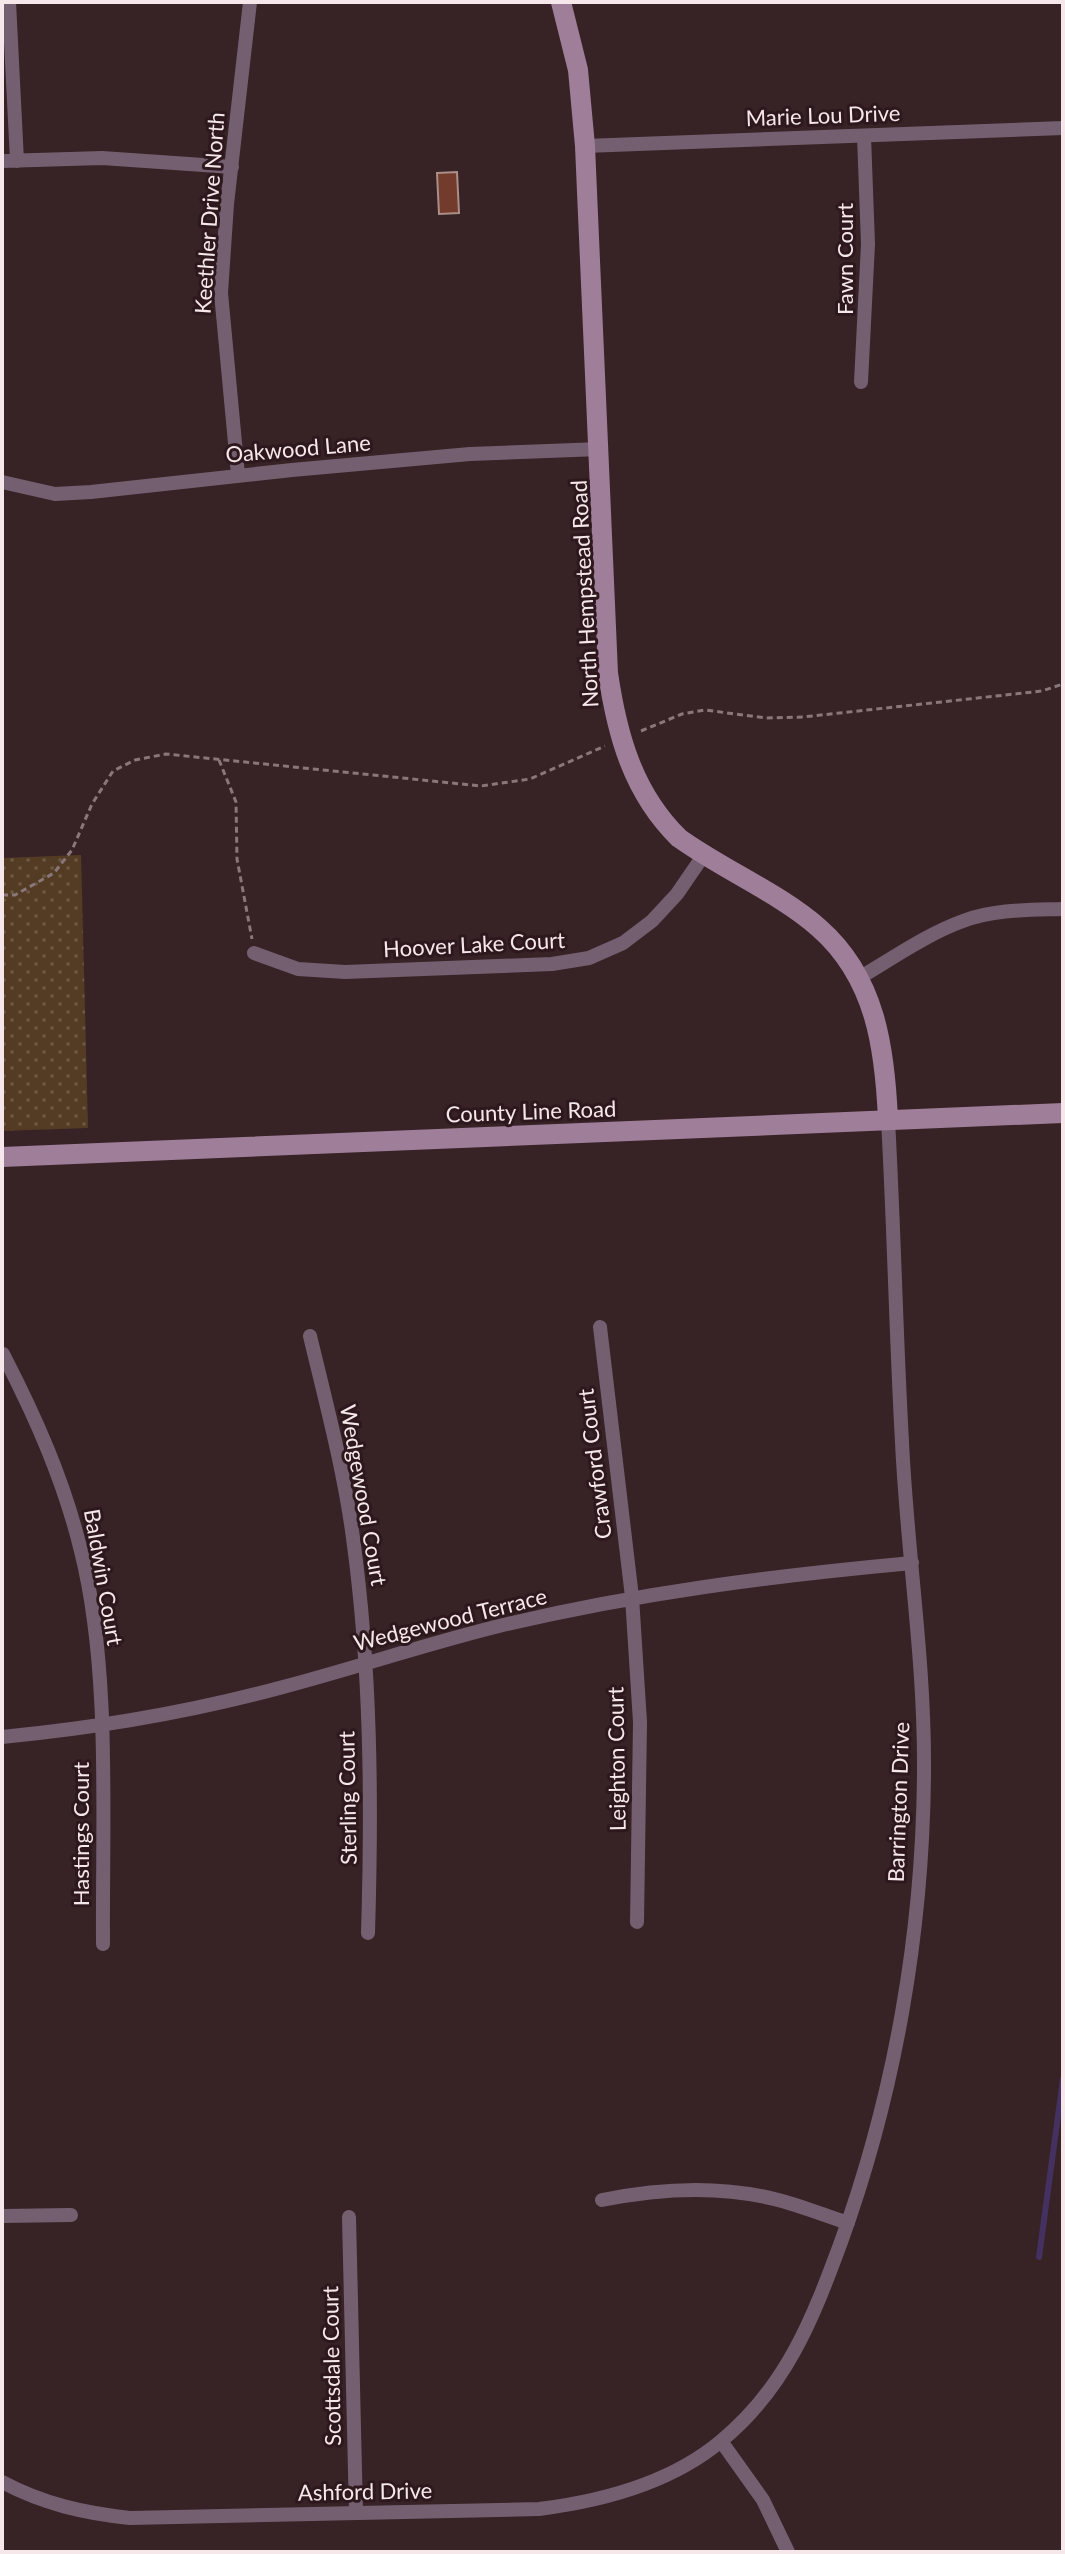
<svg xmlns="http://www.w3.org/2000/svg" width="1065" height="2554" viewBox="0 0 1065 2554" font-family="Lato,sans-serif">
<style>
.grass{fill:url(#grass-dots)}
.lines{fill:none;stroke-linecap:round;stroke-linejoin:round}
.stream{stroke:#443160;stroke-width:6}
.building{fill:#733b2c;stroke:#a98f87;stroke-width:2}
.path{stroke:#89777b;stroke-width:3;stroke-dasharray:6 4;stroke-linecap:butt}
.street{stroke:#745f70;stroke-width:14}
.secondary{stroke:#9f7e99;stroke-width:20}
.labels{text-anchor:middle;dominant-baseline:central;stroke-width:6;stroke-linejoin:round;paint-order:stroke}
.street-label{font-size:22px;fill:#f6e7ea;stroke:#2d181d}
</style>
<defs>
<pattern id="grass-dots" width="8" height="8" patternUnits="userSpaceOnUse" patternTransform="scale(2)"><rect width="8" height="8" fill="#533c23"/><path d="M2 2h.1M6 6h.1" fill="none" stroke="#6c5843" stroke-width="1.8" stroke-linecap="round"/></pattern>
</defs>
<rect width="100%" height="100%" fill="#372226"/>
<path class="grass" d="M81,855L88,1128L2,1131V858Z"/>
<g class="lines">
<path class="stream" d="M1039,2257L1063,2079"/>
</g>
<path class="building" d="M457,172L459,213L439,214L437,173Z"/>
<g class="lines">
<path class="path" d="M641,731L682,714L705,710L766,718L803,717L1042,691L1063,684
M219,760L236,802L237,859L252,939
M2,895H15L54,873L72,850L92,804L113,771L135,760L166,754L481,786L530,779L605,746"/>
<path class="street" d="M9,2L17,161
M585,146L1063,128
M2,161L102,158L232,167
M861,382L868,244L864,136
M238,475L221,293L227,204L250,2
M2,482L55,494L91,492L292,470L470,454L600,449
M254,953L298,969L345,972L552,964L589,958L623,943L652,921L677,894L703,856
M859,978C893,958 927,934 963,921C994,909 1031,910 1063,909
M600,1327L632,1597L640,1722L637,1922
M310,1336C326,1403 344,1470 353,1538C371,1669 372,1801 368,1933
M3,1354C36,1418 64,1481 81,1551C111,1670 102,1820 103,1944
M2,1737C96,1728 191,1712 283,1687C355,1668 426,1644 499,1626C637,1593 771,1576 912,1563
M602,2200C661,2188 724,2185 782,2201C804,2207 826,2216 848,2223
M2,2216L71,2215
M349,2217L356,2513
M721,2441L763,2500L788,2552
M2,2482C43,2504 84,2513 130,2518L539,2509C603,2501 671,2483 721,2441C786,2388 813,2318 841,2242C895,2093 923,1931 924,1772C925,1661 907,1552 902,1442C896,1335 894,1228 888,1120"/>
<path class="secondary" d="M561,2L578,70L585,146L608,673C617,735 633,793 679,838C722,869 781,894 819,928C876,978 885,1049 888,1120
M2,1157L1063,1113"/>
</g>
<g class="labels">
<g class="street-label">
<text transform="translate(823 115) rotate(-2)">Marie Lou Drive</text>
<text transform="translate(209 213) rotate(-86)">Keethler Drive North</text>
<text transform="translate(844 259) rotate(-90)">Fawn Court</text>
<text transform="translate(298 448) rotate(-5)">Oakwood Lane</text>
<text transform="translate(584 594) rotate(-93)">North Hempstead Road</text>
<text transform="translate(474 944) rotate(-3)">Hoover Lake Court</text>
<text transform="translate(531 1111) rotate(-2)">County Line Road</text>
<text transform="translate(594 1464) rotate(-97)">Crawford Court</text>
<text transform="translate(364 1495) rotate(80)">Wedgewood Court</text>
<text transform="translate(104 1577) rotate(80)">Baldwin Court</text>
<text transform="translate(450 1619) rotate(-14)">Wedgewood Terrace</text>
<text transform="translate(616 1759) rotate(-91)">Leighton Court</text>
<text transform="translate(347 1798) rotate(-91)">Sterling Court</text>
<text transform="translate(898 1802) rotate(-88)">Barrington Drive</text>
<text transform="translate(80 1834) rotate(-90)">Hastings Court</text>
<text transform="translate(331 2366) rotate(-91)">Scottsdale Court</text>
<text transform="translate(365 2491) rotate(-1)">Ashford Drive</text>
</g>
</g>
<rect width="1065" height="2554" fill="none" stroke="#f6e7ea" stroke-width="8"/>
</svg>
